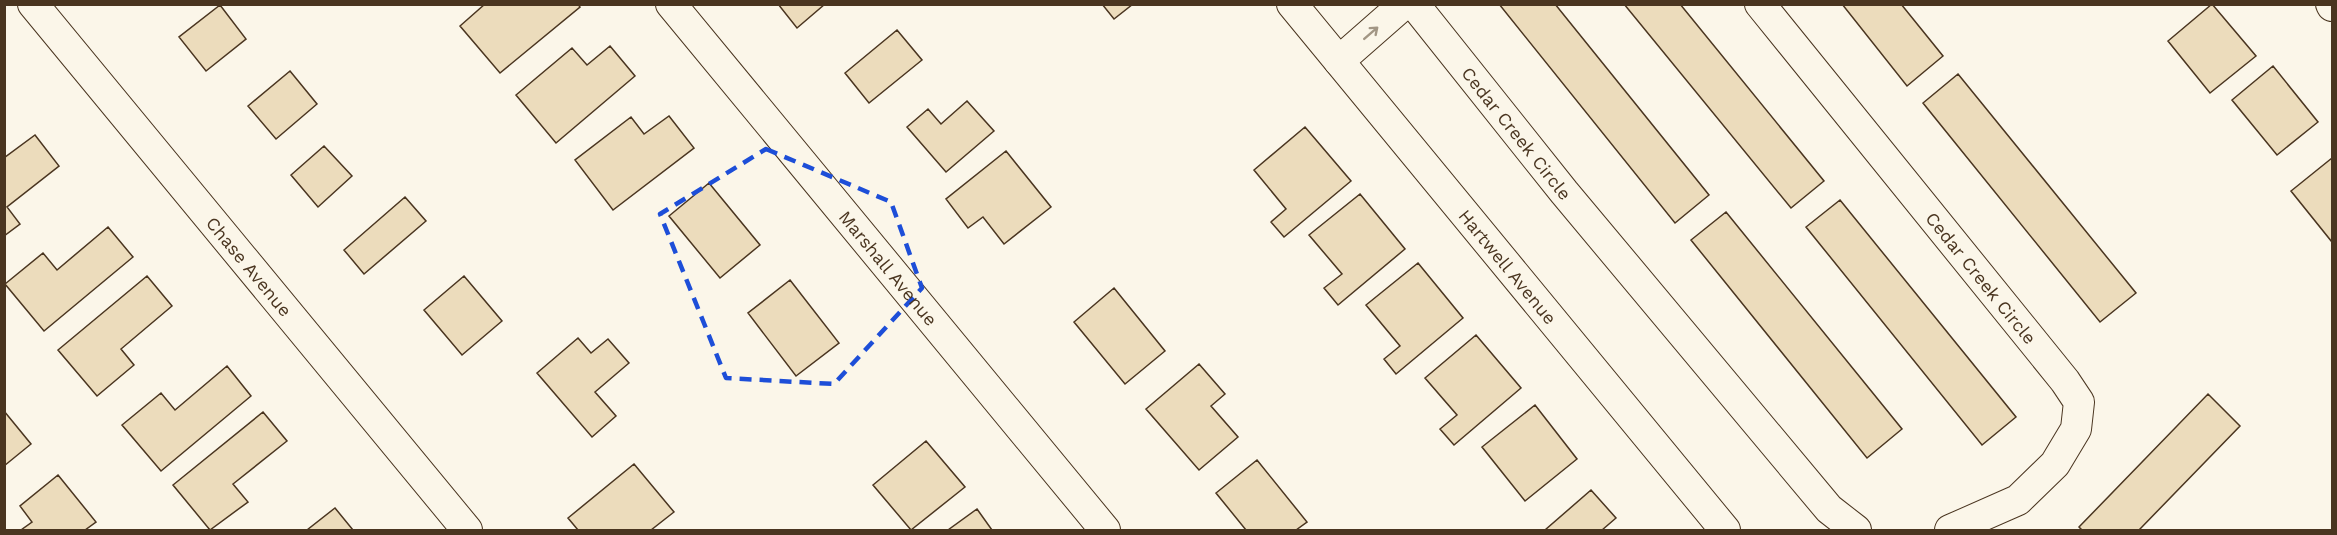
<svg xmlns="http://www.w3.org/2000/svg" width="2337" height="535" viewBox="0 0 2337 535" font-family="'Work Sans',sans-serif">
<style>
.building{fill:#ecdcbc;stroke:#4a3520;stroke-width:1.5}
.lines{fill:none;stroke-linecap:round;stroke-linejoin:round}
.street-casing{stroke:#4a3520;stroke-width:32}
.street{stroke:#fbf6e9;stroke-width:30}
.oneway{stroke:#a29684}
.marked{fill:none;stroke:#1d4ed8;stroke-width:4.5;stroke-dasharray:12 8;stroke-linejoin:round}
.labels{text-anchor:middle;dominant-baseline:central;stroke-width:4.5;stroke-linejoin:round;paint-order:stroke}
.street-label{font-size:18px;fill:#4a3520;stroke:#fbf6e9}
</style>
<rect width="100%" height="100%" fill="#fbf6e9"/>
<path class="building" d="M485,4H578L580,7L500,73L460,26Z
M778,4H825L797,28Z
M1102,4H1133L1114,19Z
M1499,4H1555L1709,195L1675,223Z
M1624,4H1680L1824,181L1791,208Z
M1842,4H1901L1943,56L1907,86Z
M2212,4L2256,56L2210,93L2168,41Z
M220,5L246,39L206,71L179,37Z
M897,30L922,60L869,103L845,73Z
M610,46L635,76L556,143L516,95L572,48L587,65Z
M2273,66L2318,122L2277,155L2232,100Z
M290,71L317,104L276,139L248,106Z
M1958,74L2136,293L2100,322L1923,103Z
M967,101L994,131L946,172L907,127L928,109L941,124Z
M669,116L694,148L613,210L575,160L631,117L644,134Z
M1305,127L1351,181L1284,237L1271,222L1286,209L1254,170Z
M35,135L59,166L7,207L20,224L4,236V158Z
M324,146L352,176L318,207L291,175Z
M1006,151L1051,207L1004,244L983,217L968,228L946,199Z
M2332,158V242L2291,191Z
M709,183L760,245L720,278L669,216Z
M1360,194L1405,249L1338,305L1324,288L1342,274L1309,235Z
M405,197L426,221L364,274L344,250Z
M1840,200L2016,417L1982,445L1806,227Z
M1726,212L1902,429L1867,458L1691,240Z
M108,227L133,257L44,331L5,284L43,253L57,270Z
M1418,263L1463,318L1396,374L1384,359L1400,346L1366,305Z
M147,276L172,306L121,349L134,365L97,396L58,350Z
M464,276L502,321L462,355L424,310Z
M790,280L839,343L796,376L748,313Z
M1114,288L1165,351L1125,384L1074,322Z
M1476,335L1521,388L1454,445L1440,429L1457,415L1425,378Z
M578,338L591,353L608,339L629,363L595,392L616,416L592,437L537,373Z
M1199,364L1225,394L1211,406L1238,437L1199,470L1146,409Z
M227,366L251,396L161,471L122,425L161,393L175,410Z
M2208,394L2240,426L2139,530H2082L2079,527Z
M1535,405L1577,459L1525,501L1482,447Z
M4,411L31,444L4,466Z
M263,412L287,441L233,484L248,502L210,530L173,485Z
M926,441L965,487L911,530L873,485Z
M1257,460L1307,522L1296,530H1246L1216,493Z
M634,464L674,512L651,530H578L568,518Z
M58,475L96,522L85,530H21L32,522L20,506Z
M1591,490L1616,518L1602,530H1545Z
M335,508L353,530H307Z
M977,509L992,530H948Z"/>
<g class="lines">
<g class="street-casing">
<g id="street">
<path id="s1" d="M33,4L467,530"/>
<path id="s2" d="M671,4L1105,530"/>
<path id="s3" d="M1292,4L1725,530"/>
<path id="s4" d="M1414,4L1564,192L1829,509L1856,530"/>
<path id="s5" d="M1760,4L2065,381L2079,402L2076,429L2055,464L2018,500L1950,530"/>
<path d="M2331,4L2332,6"/>
<path d="M1339,61L1404,4"/>
</g>
</g>
<use href="#street" class="street"/>
</g>
<defs><path id="oneway-shaft" d="M-6 0H5M1.5-3L5.5 0L1.5 3" fill="none" stroke-width="1.6" stroke-linecap="round" stroke-linejoin="round" transform="scale(1.5)"/></defs>
<use class="oneway" href="#oneway-shaft" transform="translate(1371 33) rotate(-41)"/>
<path class="marked" d="M766,149L891,202L922,288L834,384L726,378L660,214Z"/>
<g class="labels">
<g class="street-label">
<text stroke="none"><textPath href="#s4" startOffset="165">Cedar Creek Circle</textPath></text>
<text stroke="none"><textPath href="#s3" startOffset="340">Hartwell Avenue</textPath></text>
<text stroke="none"><textPath href="#s1" startOffset="340">Chase Avenue</textPath></text>
<text stroke="none"><textPath href="#s2" startOffset="342">Marshall Avenue</textPath></text>
<text stroke="none"><textPath href="#s5" startOffset="352">Cedar Creek Circle</textPath></text>
</g>
</g>
<rect width="2337" height="535" fill="none" stroke="#4a3520" stroke-width="12"/>
</svg>
